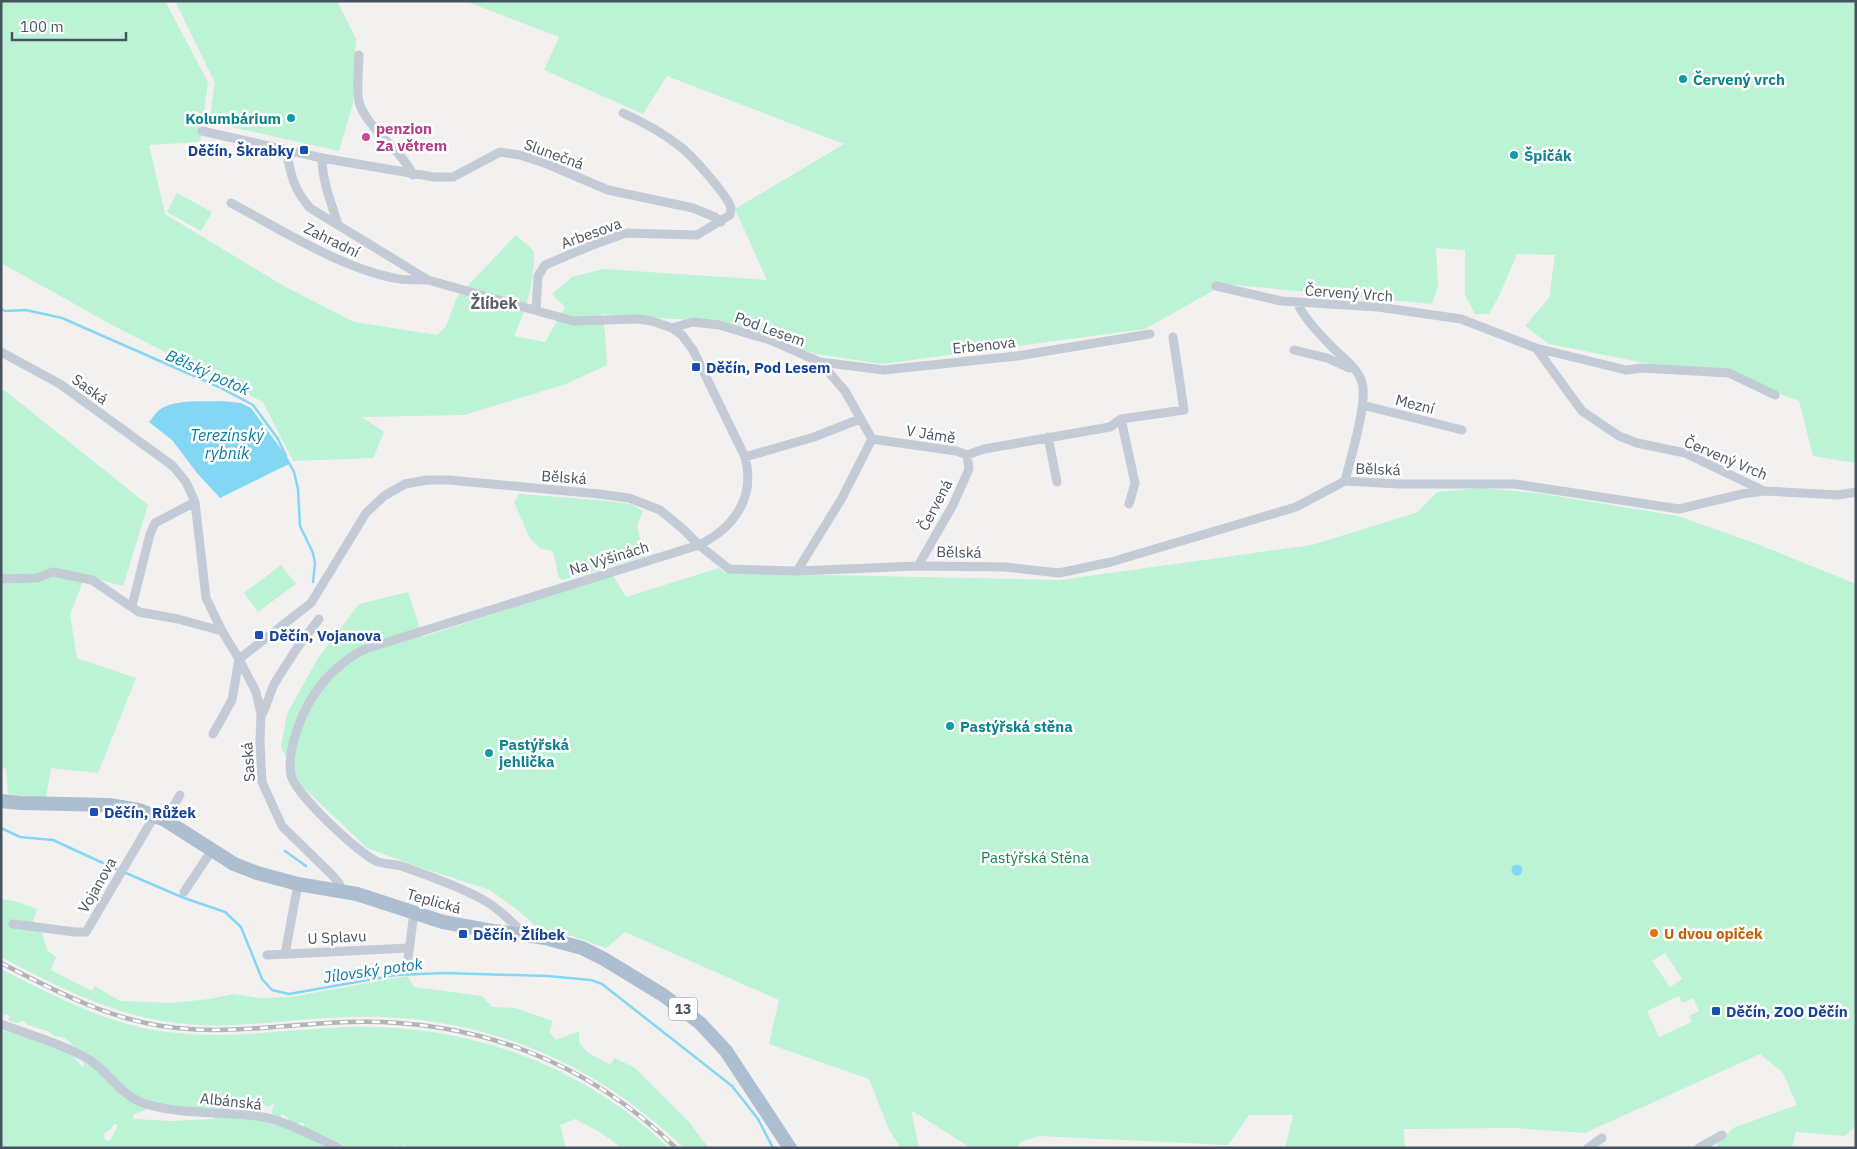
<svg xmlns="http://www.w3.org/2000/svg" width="1857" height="1149" viewBox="0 0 1857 1149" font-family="'IBM Plex Sans',sans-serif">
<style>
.green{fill:#bbf3d4;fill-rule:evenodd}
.water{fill:#84d7f4}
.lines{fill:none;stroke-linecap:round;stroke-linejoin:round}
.stream{stroke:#84d7f4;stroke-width:2.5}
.minor{stroke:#c2cbd6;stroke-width:9}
.primary{stroke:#adbed1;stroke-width:14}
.rail-casing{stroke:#b1b5bb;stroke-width:4.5}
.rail{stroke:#fff;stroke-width:2.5;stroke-dasharray:8;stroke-linecap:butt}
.culture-dot{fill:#0f9aa8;stroke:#fff;stroke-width:2}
.hotel-dot{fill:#d1479c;stroke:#fff;stroke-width:2}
.transit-dot{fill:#1a4fb4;stroke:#fff;stroke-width:2}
.food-dot{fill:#e8710a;stroke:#fff;stroke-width:2}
.labels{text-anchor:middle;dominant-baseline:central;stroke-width:5;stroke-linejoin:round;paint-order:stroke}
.shield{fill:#fff;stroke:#7e868f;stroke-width:1}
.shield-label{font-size:14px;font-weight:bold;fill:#46525f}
.culture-label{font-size:15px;font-weight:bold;fill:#0d838f;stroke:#fff;text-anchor:start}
.hotel-label{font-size:15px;font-weight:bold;fill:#b23c85;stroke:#fff;text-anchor:start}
.transit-label{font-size:15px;font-weight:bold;fill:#164399;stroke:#fff;text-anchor:start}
.street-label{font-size:15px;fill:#46525f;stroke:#fff}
.park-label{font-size:15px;fill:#0f834f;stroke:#fff}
.food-label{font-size:15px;font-weight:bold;fill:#c56008;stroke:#fff;text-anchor:start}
.neighbourhood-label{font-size:16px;font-weight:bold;fill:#5c6066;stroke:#fff}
.water-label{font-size:16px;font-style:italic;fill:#027ca7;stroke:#fff}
</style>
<rect width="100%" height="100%" fill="#f3f0f0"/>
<path class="green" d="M1,1H165L208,82L200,142L149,145L165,214L282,285L354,322L437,335L446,326L457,297L516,235L534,251C535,282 526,309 514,336L545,342L565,307L552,294L572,277L603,269L767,280L735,209L844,144L667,76L643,114L544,70L559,37L465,1H1856V463L1813,456L1799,401L1774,392L1727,370L1661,366L1549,344L1525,326L1549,298L1555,255L1517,254L1499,296L1489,314H1475L1465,295V250L1436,248L1438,286L1432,304L1225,284L1145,329L882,364L816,354L742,328L705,321L601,314L605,332L607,365L566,384L464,415L362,417L384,432L373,458L293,461L263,402L112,325L3,264L1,260Z
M175,1H337L356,39L353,104L339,151L209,122L215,83Z
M177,193L212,212L201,231L167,212Z
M1,390H4L148,505L123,586L85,576L70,615L77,658L136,678L98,773L51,768L46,798L8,794L6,769L1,767Z
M1481,488L1537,493L1678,516L1757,544L1856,584V1125L1845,1136L1796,1132L1792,1148H1719L1717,1144L1733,1128L1797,1105L1783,1073L1760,1054L1585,1133L1515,1128L1404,1129L1405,1148H1285L1293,1115H1249L1228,1145L1039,1136L1021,1142L1016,1148H971L911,1110L919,1148H901L889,1130L869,1079L769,1044L779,1000L625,932L606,948L572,936L542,932L519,911L490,890L416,866L367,848L302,786L281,747L287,714L318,658L359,604L408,592L423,637L613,575L626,597L719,568L725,573L1060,580L1312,545L1418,512L1437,492ZM1665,953L1682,979L1670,987L1652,961ZM1679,996L1682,1003L1693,998L1699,1011L1689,1016L1692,1022L1659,1037L1647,1011Z
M519,494L598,500L630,504L643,511L637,525L644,555L643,557L563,580L559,578L554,555L551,550L541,549L530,539L514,502Z
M281,565L296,584L258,612L244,593Z
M1,899L15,901L37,909L33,921L42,933L47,950L56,957L51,970L92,991L95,986L120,1001L172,1003L210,999L233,994L259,998L290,997L407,976L414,987L482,996L492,1007L515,1008L553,1021L549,1032L556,1040L579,1031V1042L587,1052L610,1065L615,1058L635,1068L688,1121L708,1147L684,1148C590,1058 476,1012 346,1017C290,1019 233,1030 177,1023C114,1016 57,986 1,957Z
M1,969C56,997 114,1028 177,1033C234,1039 290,1029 346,1027C466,1023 582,1064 669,1148H622L600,1132L575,1119L560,1125L566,1148H408L404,1145L400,1148L396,1145L394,1148H345L343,1144L326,1138L335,1148H1V1030C20,1036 61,1045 75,1058C78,1061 80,1065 83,1068L84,1060L79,1051L65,1038L54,1036L50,1032L28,1025L23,1021L17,1023L8,1020L10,1016L5,1014L1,1018ZM148,1102L209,1110L214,1119L172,1121L133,1119L134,1114L146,1110ZM262,1103L268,1107L275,1103L271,1112L275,1119L279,1120L282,1114L294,1123H304V1132L271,1124L253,1114L254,1110L260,1111ZM114,1124L118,1125L110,1141L105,1140L104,1134L111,1129Z"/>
<path class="water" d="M221,401L241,403L251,408L289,460V464L220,498L197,473L172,440L149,422C152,419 154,415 157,412C171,398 202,402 221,401Z
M1511.5 870a5.5 5.5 0 1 1 11 0a5.5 5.5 0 1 1-11 0Z"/>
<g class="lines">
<path class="stream" d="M1,309L5,311L26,310L62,318L219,387L253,405L278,439L286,456
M288,461L294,472L298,489L300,526L313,553L315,563L313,582
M1,828L20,837L53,840L105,864L184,898L225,912L241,927L262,979L272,990L289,994L396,975L444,973L547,976L591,980L602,984L732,1086L758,1119L773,1148
M285,851L306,866"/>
<path class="minor" d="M359,55C359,68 356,90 359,102C367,129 401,149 413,175
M202,131L322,158L434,177H453L500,152L520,155L547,164L608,190L693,208L715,217L721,222
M286,150C291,175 293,188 310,208L428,280L573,321L638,319L652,321L672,328L682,335L693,350L745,457C756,497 734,528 699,545L365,649C333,665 310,693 298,727C293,742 288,759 291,775C295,794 360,855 378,862C385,864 393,864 401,866C427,875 453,884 478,897C495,905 511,921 525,935
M322,158C322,180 331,203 338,224
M231,203C280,229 339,267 394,278C405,281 417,279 428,280
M1216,286L1281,301L1378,307L1461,319L1536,348L1582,411L1619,436L1637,443L1685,453L1764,491L1838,495L1856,492
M1297,302C1304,319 1320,334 1333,348C1342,357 1359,369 1362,383C1368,402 1350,460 1345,481
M536,310L538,276L545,265L590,246L626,233L697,235L730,215C730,213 731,210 731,208C728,196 693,157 682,148C665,134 643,122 623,113
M672,328L693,322L719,325L770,340L820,362L845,391L872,439L956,451L967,455L984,449L1110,427L1121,419L1184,410L1173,337
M1536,348L1626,370L1642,368L1729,373L1775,395
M1294,350L1327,358L1349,368
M1,352L60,384L173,466L186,482L195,502L206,598L222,631L239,659L256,692L261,714L260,742L262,782L282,826L332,875L339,883L343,892
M820,362L884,370L1017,356L1150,334
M1362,405L1462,430
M1121,419L1135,483L1129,504
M1048,437L1057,482
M745,457L814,437L860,419
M918,566L953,505L969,469L967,455
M797,571L842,498L872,439
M1,579L37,578L53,572L92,580L139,612L178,619L222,631
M132,606L150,534L155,523L195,502
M239,659L311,603L366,513L384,496L405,484L427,480H449L599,494L629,498L660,510L683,529L699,545L729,569L797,571L918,566L1005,567L1059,573L1111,562L1296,507L1345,481L1399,484H1515L1679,509L1742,494L1764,491
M261,714L263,713L274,684L297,648L319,619
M213,734L232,700L239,659
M165,820L180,795
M184,892L212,850
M13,924L75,932H86L155,815
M285,954L298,884
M267,955L409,948
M407,966L414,913
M1,1024C30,1035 63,1044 90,1060C108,1072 121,1095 143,1103C179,1115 220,1111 257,1116C286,1120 312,1136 339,1148
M1588,1148L1602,1138
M1699,1148L1722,1135"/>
<path class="primary" d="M1,801L21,803L109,805L139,810L165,820L234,864L257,873L298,884L357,894L443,922L487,930L545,938L582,948L604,959L663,995L700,1023L726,1051L790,1148"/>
<g class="rail-casing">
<path id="rail" d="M1,963C57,992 114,1022 177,1028C234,1034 290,1024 347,1022C473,1018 586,1060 676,1148"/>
</g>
<use href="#rail" class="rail"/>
</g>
<g class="culture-dot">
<circle cx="1683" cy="79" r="5"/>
<circle cx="291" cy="118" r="5"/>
<circle cx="1514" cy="155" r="5"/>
<circle cx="950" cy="726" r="5"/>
<circle cx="489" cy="753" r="5"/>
</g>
<circle class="hotel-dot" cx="366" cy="137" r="5"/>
<g class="transit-dot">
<rect x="299" y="145" width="10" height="10" rx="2.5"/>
<rect x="691" y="362" width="10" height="10" rx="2.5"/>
<rect x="254" y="630" width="10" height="10" rx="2.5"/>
<rect x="89" y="807" width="10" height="10" rx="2.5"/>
<rect x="458" y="929" width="10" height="10" rx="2.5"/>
<rect x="1711" y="1006" width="10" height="10" rx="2.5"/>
</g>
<circle class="food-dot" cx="1654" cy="933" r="5"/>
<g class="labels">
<rect class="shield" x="669" y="997.5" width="28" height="23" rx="4"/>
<g class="shield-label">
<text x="683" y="1009">13</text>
</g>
<g class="culture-label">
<text x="1693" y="79">Červený vrch</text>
<text x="281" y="118" text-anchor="end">Kolumbárium</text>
<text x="1524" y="155">Špičák</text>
<text x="960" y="726">Pastýřská stěna</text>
<text x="499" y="744">Pastýřská<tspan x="499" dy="17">jehlička</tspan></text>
</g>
<g class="hotel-label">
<text x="376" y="128">penzion<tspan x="376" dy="17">Za větrem</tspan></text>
</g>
<g class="transit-label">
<text x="294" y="150" text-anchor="end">Děčín, Škrabky</text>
<text x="706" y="367">Děčín, Pod Lesem</text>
<text x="269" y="635">Děčín, Vojanova</text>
<text x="104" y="812">Děčín, Růžek</text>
<text x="473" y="934">Děčín, Žlíbek</text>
<text x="1726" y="1011">Děčín, ZOO Děčín</text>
</g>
<g class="street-label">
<text transform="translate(554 154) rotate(20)">Slunečná</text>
<text transform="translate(591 233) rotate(-20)">Arbesova</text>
<text transform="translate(332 240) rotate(26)">Zahradní</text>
<text transform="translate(1349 293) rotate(4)">Červený Vrch</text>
<text transform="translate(770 329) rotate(20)">Pod Lesem</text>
<text transform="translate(984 345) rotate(-6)">Erbenova</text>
<text transform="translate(90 389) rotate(36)">Saská</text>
<text transform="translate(1415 404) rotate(14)">Mezní</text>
<text transform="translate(931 434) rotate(9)">V Jámě</text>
<text transform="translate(1726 458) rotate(23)">Červený Vrch</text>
<text transform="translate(1378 469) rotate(2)">Bělská</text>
<text transform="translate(564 477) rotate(4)">Bělská</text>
<text transform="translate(935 505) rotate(-62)">Červená</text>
<text transform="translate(959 552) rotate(1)">Bělská</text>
<text transform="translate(609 558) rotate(-17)">Na Výšinách</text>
<text transform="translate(248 762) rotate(-94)">Saská</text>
<text transform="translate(97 885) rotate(-60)">Vojanova</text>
<text transform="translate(434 901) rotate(16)">Teplická</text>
<text transform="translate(337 937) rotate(-3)">U Splavu</text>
<text transform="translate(231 1101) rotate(6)">Albánská</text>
</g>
<g class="park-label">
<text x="1035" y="857">Pastýřská Stěna</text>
</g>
<g class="food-label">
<text x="1664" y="933">U dvou opiček</text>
</g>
<g class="neighbourhood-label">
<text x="494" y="303">Žlíbek</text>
</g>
<g class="water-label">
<text transform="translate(208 372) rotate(24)">Bělský potok</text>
<text x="227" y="435">Terezínský<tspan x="227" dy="18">rybník</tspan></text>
<text transform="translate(373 970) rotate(-8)">Jílovský potok</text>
</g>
</g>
<rect width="1857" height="1149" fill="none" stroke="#46525f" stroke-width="5"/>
<path d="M12 32v8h114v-8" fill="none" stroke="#46525f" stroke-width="2.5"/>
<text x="20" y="32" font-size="15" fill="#46525f" stroke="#ffffff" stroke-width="4" paint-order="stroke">100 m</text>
</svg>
